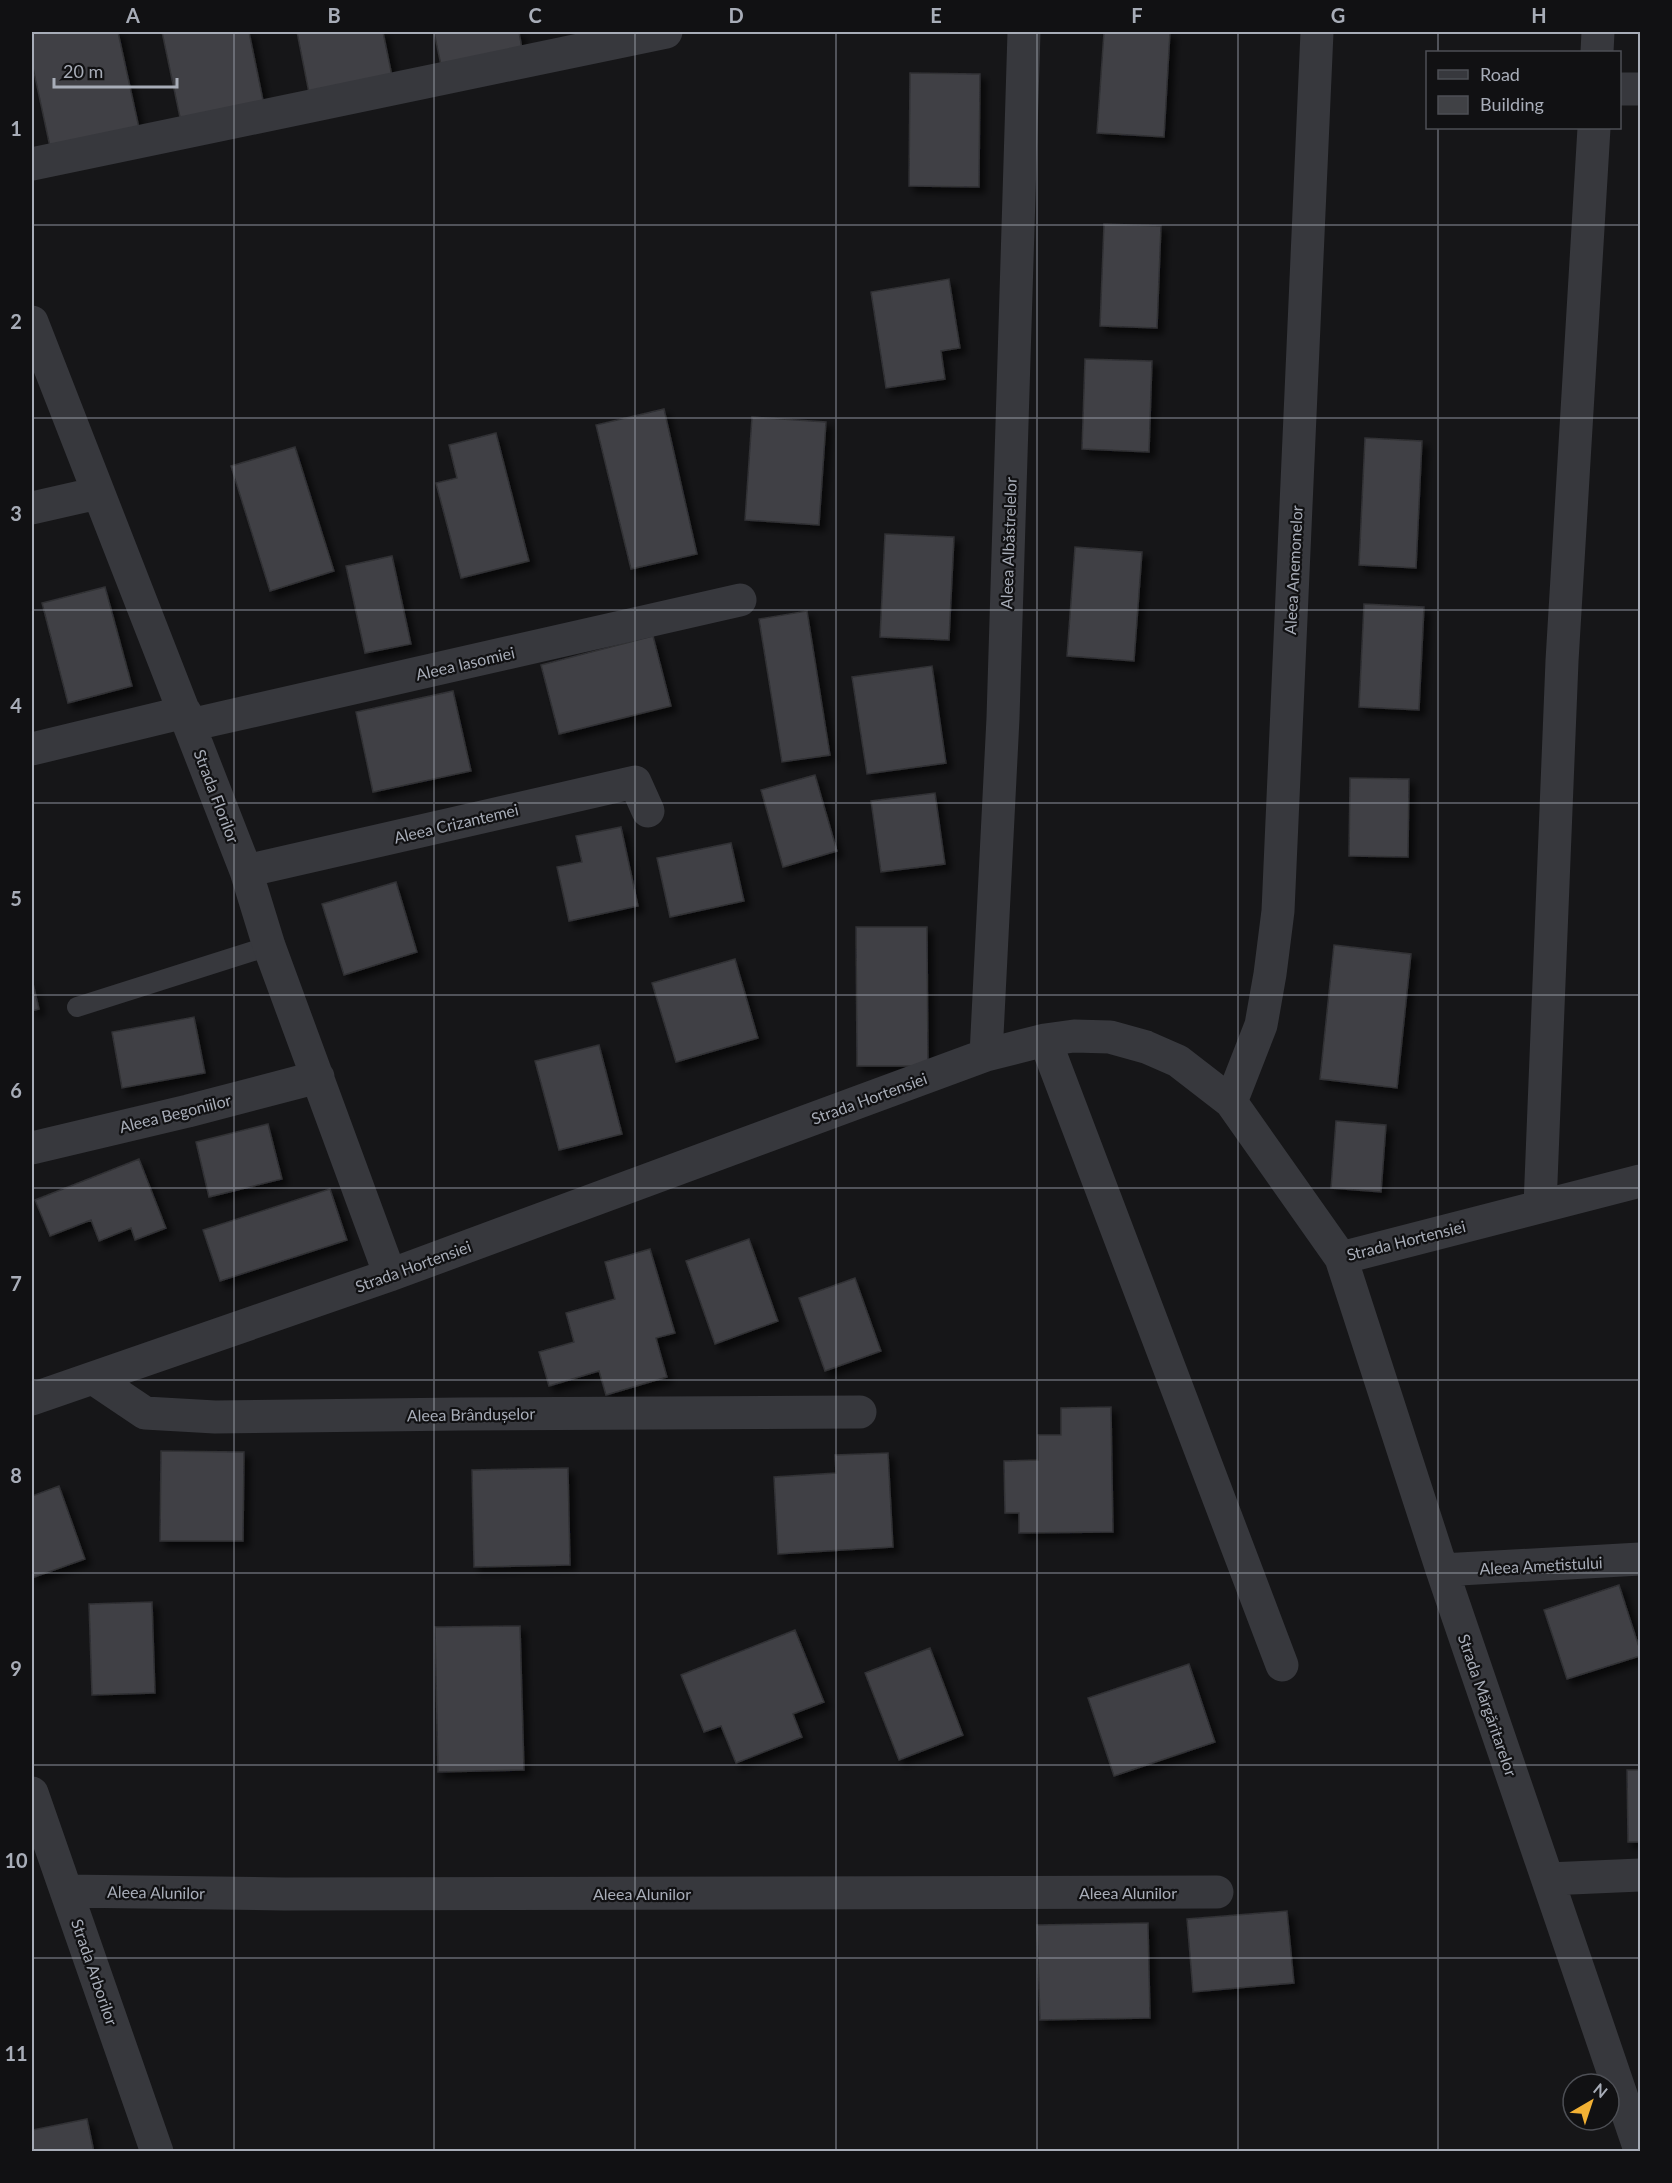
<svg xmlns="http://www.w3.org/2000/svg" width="1672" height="2183" viewBox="0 0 1672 2183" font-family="Lato,sans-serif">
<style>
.building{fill:#404145;stroke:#303034;stroke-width:1.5;filter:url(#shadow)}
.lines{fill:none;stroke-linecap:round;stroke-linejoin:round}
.service{stroke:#37383d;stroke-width:20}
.minor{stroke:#37383d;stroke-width:33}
.grid{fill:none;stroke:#a8adb8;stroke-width:1.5;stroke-opacity:0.55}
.labels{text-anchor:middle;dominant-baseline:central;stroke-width:4.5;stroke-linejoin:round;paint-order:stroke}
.street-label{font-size:16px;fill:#a8adb8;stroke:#111113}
.neatline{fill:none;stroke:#a8adb8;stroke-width:2}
.grid-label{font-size:20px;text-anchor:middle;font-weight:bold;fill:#a8adb8}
</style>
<defs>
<filter id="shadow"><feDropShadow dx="5.5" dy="5.5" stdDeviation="3" flood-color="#0009"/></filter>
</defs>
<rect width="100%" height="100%" fill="#161618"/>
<path class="building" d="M32,32H118L141,137L52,156L32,63Z
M162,32H249L264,105L181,122Z
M297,32H383L393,81L310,98Z
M434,32H519L523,54L442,70Z
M1104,32H1170L1164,137L1097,133Z
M910,73L980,74L979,187L909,186Z
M1104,224L1161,226L1157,328L1100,326Z
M949,279L960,348L941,351L945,379L886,388L871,292Z
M1085,359L1152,361L1149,452L1082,449Z
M664,409L697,554L631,569L596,425Z
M752,417L826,422L819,525L745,520Z
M496,433L529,561L461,578L436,483L457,478L449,445Z
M1365,438L1422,441L1416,568L1359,565Z
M295,447L334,571L270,591L231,466Z
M885,534L954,537L949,640L880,637Z
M1075,547L1142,552L1134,661L1067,656Z
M392,556L411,644L365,653L346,566Z
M105,587L132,686L68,703L42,603Z
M1364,604L1424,607L1419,710L1359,707Z
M807,611L830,755L782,762L759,619Z
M653,636L671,706L559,734L541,665Z
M932,666L946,763L867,774L852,677Z
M453,691L471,771L373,792L356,712Z
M815,775L837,851L783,867L761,790Z
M1350,778L1409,779L1408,857L1349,856Z
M935,793L945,864L881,872L871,801Z
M621,827L638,906L569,921L557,867L582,862L576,836Z
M731,843L744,901L670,917L657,858Z
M396,882L417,952L344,975L322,904Z
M856,927H927L928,1066H857Z
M1334,945L1411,954L1397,1088L1320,1079Z
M735,959L758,1038L676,1062L652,983Z
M32,979L39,1009L32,1011Z
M194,1017L205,1073L122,1088L112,1032Z
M599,1045L622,1134L559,1150L535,1061Z
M1336,1121L1386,1125L1381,1192L1331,1188Z
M268,1124L282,1179L209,1197L196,1142Z
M139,1159L166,1228L135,1240L131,1228L99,1241L91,1220L50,1236L35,1200Z
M330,1189L347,1240L220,1281L203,1230Z
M749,1239L778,1321L715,1344L686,1261Z
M650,1249L675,1333L656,1338L667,1377L606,1395L599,1371L549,1386L539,1352L574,1342L566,1313L615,1299L605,1262Z
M855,1278L881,1351L825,1371L799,1298Z
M1111,1407L1113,1532L1019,1533V1513H1005L1004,1461L1038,1460V1435H1061V1408Z
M161,1451L244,1452L243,1541H160Z
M888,1453L893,1547L778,1554L774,1477L836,1473L835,1455Z
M568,1468L570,1565L474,1567L472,1470Z
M59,1486L85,1559L32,1578V1496Z
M1619,1585L1640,1650V1656L1567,1679L1544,1610Z
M152,1602L155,1693L92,1695L89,1604Z
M520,1626L524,1770L438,1772L435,1627Z
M795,1630L824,1702L793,1714L802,1737L736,1763L721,1726L704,1732L681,1675Z
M930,1648L963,1735L899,1760L865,1673Z
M1189,1664L1215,1742L1114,1776L1088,1698Z
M1627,1770H1640V1842H1628Z
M1287,1911L1294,1983L1193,1992L1187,1919Z
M1148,1923L1150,2018L1040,2020L1037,1925Z
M87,2119L94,2152H32V2130Z"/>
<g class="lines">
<path class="service" d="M77,1007L269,946"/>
<path class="minor" d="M1597,52L1598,32
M1620,89H1640
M32,164L666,32
M32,322L246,871L269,946L390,1275
M32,508L98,493
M190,725L740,600
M32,749L185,712
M246,871L635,782L648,811
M1045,1040L1282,1665
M986,1055L1003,718L1024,32
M1231,1102L1261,1025L1270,974L1278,911L1317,32
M32,1148L188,1111L318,1077
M1540,1206L1562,661L1594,128
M1341,1258L1640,1181
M93,1378L145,1413L215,1417L462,1414L860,1412
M32,1399L390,1275L986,1055L1045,1040L1074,1036L1110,1037L1146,1047L1178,1061L1231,1102L1341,1258L1442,1570L1640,2150
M1442,1570L1640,1559
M32,1793L157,2152
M1548,1879L1640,1875
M66,1891L284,1894L1217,1892"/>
</g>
<path class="grid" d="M234,32V2152M434,32V2152M635,32V2152M836,32V2152M1037,32V2152M1238,32V2152M1438,32V52M1438,128V2152M32,225H1640M32,418H1640M32,610H1640M32,803H1640M32,995H1640M32,1188H1640M32,1380H1640M32,1573H1640M32,1765H1640M32,1958H1640"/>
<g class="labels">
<g class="street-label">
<text transform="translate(1008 543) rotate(-88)">Aleea Albăstrelelor</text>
<text transform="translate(1293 570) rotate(-87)">Aleea Anemonelor</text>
<text transform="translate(465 663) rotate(-13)">Aleea Iasomiei</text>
<text transform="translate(217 796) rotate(69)">Strada Florilor</text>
<text transform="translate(456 823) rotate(-13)">Aleea Crizantemei</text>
<text transform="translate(869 1098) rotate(-20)">Strada Hortensiei</text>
<text transform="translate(175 1113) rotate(-14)">Aleea Begoniilor</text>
<text transform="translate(1406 1240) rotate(-14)">Strada Hortensiei</text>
<text transform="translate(413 1266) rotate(-20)">Strada Hortensiei</text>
<text transform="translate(471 1414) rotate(-1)">Aleea Brândușelor</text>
<text transform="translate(1541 1565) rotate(-3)">Aleea Ametistului</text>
<text transform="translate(1488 1705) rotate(71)">Strada Mărgăritarelor</text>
<text transform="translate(156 1892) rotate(1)">Aleea Alunilor</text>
<text x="1128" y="1892">Aleea Alunilor</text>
<text x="642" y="1893">Aleea Alunilor</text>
<text transform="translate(95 1972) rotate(71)">Strada Arborilor</text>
</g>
</g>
<rect width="1672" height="2183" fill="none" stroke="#111113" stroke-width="66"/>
<rect x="1426" y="51" width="195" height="78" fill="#111113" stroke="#4d4f55" stroke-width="1.5"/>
<rect x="1438" y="70" width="30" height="9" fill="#37383d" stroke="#4d4f55" stroke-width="1.5"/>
<text x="1480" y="81" font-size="18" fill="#a8adb8">Road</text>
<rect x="1438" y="96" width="30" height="18" fill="#404145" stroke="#4d4f55" stroke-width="1.5"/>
<text x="1480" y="111" font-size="18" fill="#a8adb8">Building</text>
<g transform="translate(1591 2102) rotate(39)"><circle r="28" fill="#111113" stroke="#4d4f55" stroke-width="1.5"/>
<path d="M0-4.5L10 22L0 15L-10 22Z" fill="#f2b134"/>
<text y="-9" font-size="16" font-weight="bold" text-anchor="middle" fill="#a8adb8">N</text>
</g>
<path d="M54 78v9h123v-9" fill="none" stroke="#a8adb8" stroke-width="3"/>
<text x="63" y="78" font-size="18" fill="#a8adb8" stroke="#111113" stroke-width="4.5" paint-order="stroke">20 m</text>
<rect x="33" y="33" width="1606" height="2117" class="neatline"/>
<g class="grid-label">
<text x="133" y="23">A</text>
<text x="334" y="23">B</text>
<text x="535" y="23">C</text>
<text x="736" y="23">D</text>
<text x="936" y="23">E</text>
<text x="1137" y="23">F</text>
<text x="1338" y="23">G</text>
<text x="1539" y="23">H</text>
<text x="16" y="136">1</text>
<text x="16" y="329">2</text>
<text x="16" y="521">3</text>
<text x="16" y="713">4</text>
<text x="16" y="906">5</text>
<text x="16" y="1098">6</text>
<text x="16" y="1291">7</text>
<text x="16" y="1483">8</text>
<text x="16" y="1676">9</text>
<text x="16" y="1868">10</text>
<text x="16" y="2061">11</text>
</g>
</svg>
